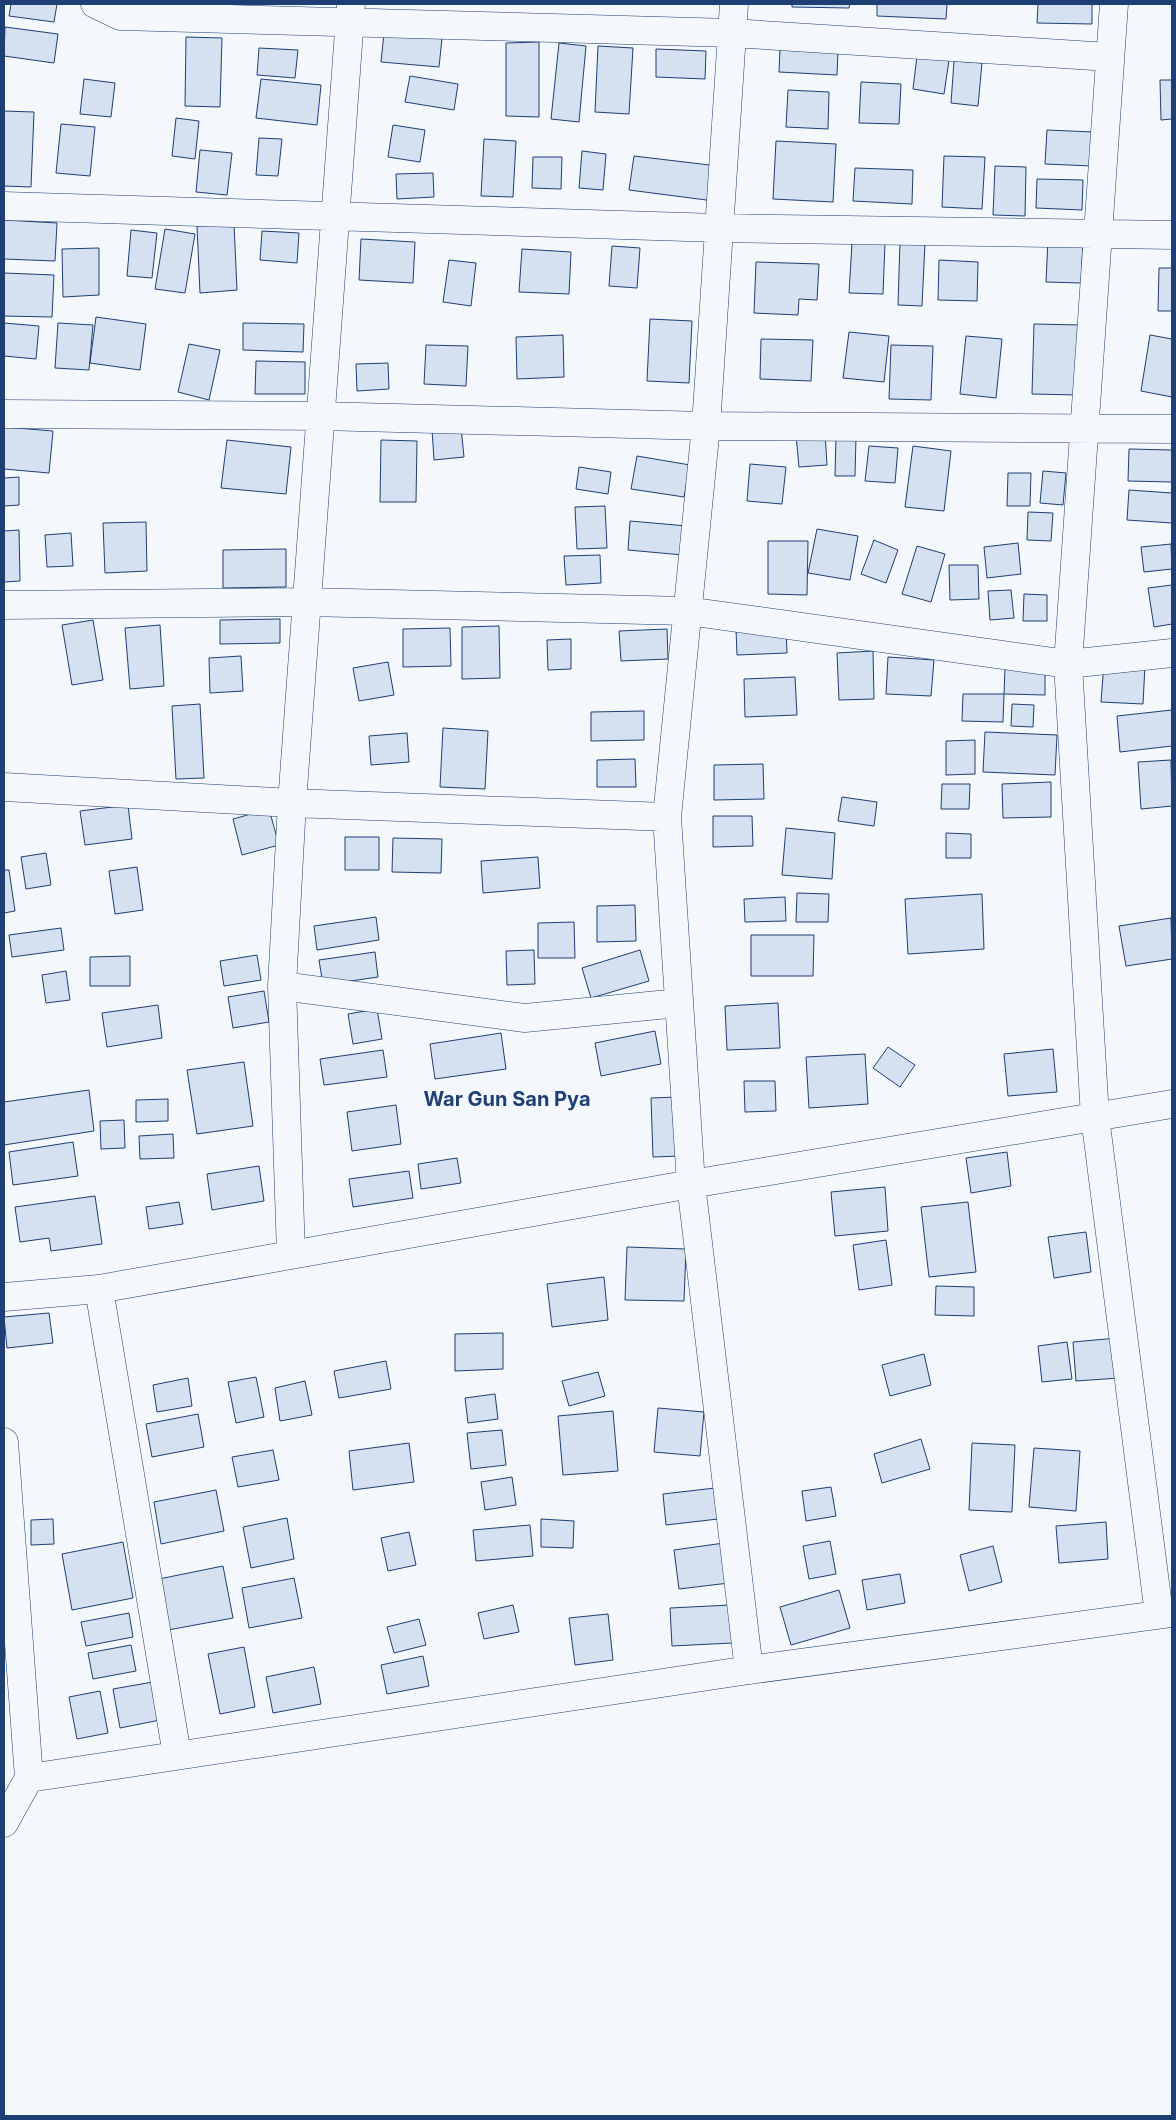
<svg xmlns="http://www.w3.org/2000/svg" width="1176" height="2120" viewBox="0 0 1176 2120" font-family="Inter,sans-serif">
<style>
.building{fill:#d5e0f0;stroke:#1d3f73}
.lines{fill:none;stroke-linecap:round;stroke-linejoin:round}
.minor-casing{stroke:#1d3f73;stroke-width:29}
.minor{stroke:#f4f7fb;stroke-width:28}
.labels{text-anchor:middle;dominant-baseline:central;stroke-width:4;stroke-linejoin:round;paint-order:stroke}
.quarter-label{font-size:20px;font-weight:bold;fill:#1d3f73;stroke:#f4f7fb}
</style>
<rect width="100%" height="100%" fill="#f4f7fb"/>
<path class="building" d="M11,4H57L54,22L9,16Z
M792,4H850L849,8L792,7Z
M877,4H947L946,19L877,16Z
M1038,4H1092V24L1037,23Z
M5,27L58,34L54,63L4,56Z
M384,33L442,38L439,67L381,62Z
M186,37L222,38L220,107L185,106Z
M539,42V117L506,116V43Z
M559,43L586,46L579,122L551,119Z
M598,46L633,48L629,114L595,112Z
M259,48L298,50L295,78L257,75Z
M656,49L706,51L705,79L656,77Z
M780,49L838,50L837,75L779,72Z
M917,56L949,60L944,94L913,89Z
M954,61L982,63L978,106L951,103Z
M410,76L458,84L454,110L405,102Z
M84,79L115,83L111,117L80,114Z
M261,79L321,85L317,125L256,118Z
M1160,80H1172V119L1161,120Z
M861,82L901,84L899,124L859,123Z
M788,90L829,92L828,129L786,127Z
M4,111L34,112L31,187L4,186Z
M176,118L199,121L195,159L172,156Z
M61,124L95,127L90,176L56,173Z
M393,125L425,130L420,162L388,157Z
M1047,130L1093,132L1092,166L1045,164Z
M259,138L282,139L278,176L256,175Z
M484,139L516,141L513,197L481,196Z
M776,141L836,144L833,202L773,199Z
M200,150L232,153L227,195L196,192Z
M582,151L606,154L603,190L579,188Z
M634,156L718,166L714,201L629,190Z
M944,156L985,157L982,209L942,207Z
M533,157H562L561,189L532,188Z
M995,166L1026,167L1025,216L993,215Z
M855,168L913,170L912,204L853,201Z
M433,173L434,197L397,199L396,174Z
M1037,179L1083,180L1082,210L1036,208Z
M4,220L57,223L55,261L4,259Z
M234,224L237,290L200,293L197,226Z
M165,229L195,234L185,293L155,289Z
M131,230L157,233L152,278L127,276Z
M262,231L299,233L297,263L260,260Z
M361,239L415,242L413,283L359,280Z
M1048,240L1083,242L1081,283L1046,282Z
M900,242L925,243L922,306L898,305Z
M852,243L885,244L883,294L849,293Z
M612,246L640,248L637,288L609,286Z
M99,248V295L63,297L62,249Z
M522,249L571,252L569,294L519,292Z
M449,260L476,263L471,306L443,302Z
M939,260L978,262L977,301L938,300Z
M756,262L819,264L817,300L799,299L798,315L754,313Z
M1159,268H1172V311H1158Z
M4,273L54,275L52,317L4,316Z
M96,317L146,324L140,370L90,363Z
M650,319L692,321L689,383L647,381Z
M4,323L39,326L36,359L4,356Z
M58,323L93,325L89,370L55,368Z
M243,323L304,324L303,352L243,350Z
M1034,324L1082,325L1079,395L1032,394Z
M849,332L889,336L884,382L843,378Z
M563,335L564,377L517,379L516,337Z
M1150,335L1172,339V397L1141,391Z
M966,336L1002,339L996,398L960,394Z
M761,339L813,340L811,381L760,379Z
M189,344L220,350L209,400L178,392Z
M426,345L468,346L466,386L424,384Z
M891,345L933,346L931,400L889,399Z
M256,361L305,362V394H255Z
M388,363L389,389L357,391L356,364Z
M4,427L53,431L49,473L4,469Z
M461,427L464,457L434,460L432,430Z
M825,432L827,465L799,467L796,435Z
M836,436L856,437L855,476H835Z
M227,440L291,447L286,494L221,488Z
M381,440L417,441L416,502H380Z
M869,446L898,448L895,483L865,481Z
M913,446L951,451L944,511L905,507Z
M1129,449L1172,450V482L1128,481Z
M637,456L690,465L684,497L631,489Z
M750,464L786,467L782,504L747,501Z
M579,467L611,472L608,494L576,489Z
M1043,471L1066,473L1063,505L1040,503Z
M1008,473H1031L1030,506H1007Z
M19,477V505L4,506V478Z
M1129,490L1172,493V523L1127,520Z
M605,506L607,548L577,549L575,507Z
M1028,512L1053,513L1051,541L1027,540Z
M630,521L687,526L683,555L628,550Z
M146,522L147,571L105,573L103,523Z
M817,529L858,536L850,580L808,573Z
M19,530L20,581L4,582V531Z
M71,533L73,566L47,567L45,535Z
M874,540L898,550L886,583L861,574Z
M768,541H808L807,595L768,594Z
M1018,543L1021,574L987,578L984,547Z
M1171,544L1172,569L1144,572L1141,547Z
M917,546L945,554L931,602L902,594Z
M286,549V587L223,588V550Z
M600,555L601,583L566,585L564,556Z
M949,565H978L979,599L950,600Z
M1172,585V624L1154,627L1148,588Z
M1011,590L1014,618L990,620L988,591Z
M1024,594L1047,595V621H1023Z
M280,619V643L220,644V620Z
M93,620L103,680L72,685L62,625Z
M160,625L164,686L130,689L125,628Z
M499,626L500,678L462,679V627Z
M786,627L787,653L737,655L736,629Z
M450,628L451,666L403,667V629Z
M667,629L668,659L621,661L619,631Z
M571,639V669L548,670L547,640Z
M873,651L874,699L839,700L837,653Z
M241,656L243,691L210,693L209,658Z
M888,657L934,660L931,696L886,694Z
M388,662L394,695L359,701L353,668Z
M1104,663L1145,665L1143,704L1101,702Z
M1005,668L1045,669V695L1004,694Z
M795,677L797,715L745,717L744,679Z
M963,694H1004L1003,722L962,721Z
M200,704L204,778L176,779L172,706Z
M1012,704L1034,705L1033,727L1011,726Z
M1172,710V746L1120,752L1117,716Z
M644,711V740L591,741V712Z
M443,728L488,731L485,789L440,787Z
M985,732L1057,735L1055,775L983,772Z
M407,733L409,762L371,765L369,736Z
M975,740V774L946,775V741Z
M635,759L636,787H597V760Z
M1171,760L1172,806L1141,809L1138,762Z
M763,764L764,799L714,800V765Z
M1051,782V817L1003,818L1002,784Z
M942,784H970L969,809H941Z
M842,797L877,802L874,826L838,821Z
M128,805L132,839L85,845L80,811Z
M269,809L279,845L242,855L233,819Z
M713,816H752L753,846L713,847Z
M786,828L835,833L832,879L782,875Z
M946,833L971,834V858H946Z
M345,837H379V870H345Z
M393,838L442,839L441,873L392,872Z
M46,853L51,885L26,889L21,857Z
M538,857L540,888L483,893L481,861Z
M137,867L143,910L115,914L109,871Z
M4,870H9L15,911L4,913Z
M797,893L829,894L828,922H796Z
M982,894L984,949L908,954L905,899Z
M785,897L786,921L745,922L744,899Z
M635,905L636,941L597,942V906Z
M376,917L379,940L317,950L314,926Z
M1171,918L1172,959L1126,966L1119,926Z
M574,922L575,958H538V923Z
M61,928L64,950L12,957L9,935Z
M751,935H814L813,976H751Z
M534,950L535,984L507,985L506,951Z
M640,950L649,981L591,998L582,968Z
M375,952L378,977L323,985L319,960Z
M257,955L261,980L224,986L220,961Z
M130,956V986H90V957Z
M66,971L70,1000L46,1003L42,975Z
M264,991L269,1022L233,1028L228,997Z
M778,1003L780,1048L727,1050L725,1006Z
M158,1005L162,1038L107,1047L102,1013Z
M377,1009L382,1039L353,1044L348,1014Z
M655,1031L661,1064L601,1076L595,1043Z
M501,1033L506,1069L435,1079L430,1044Z
M888,1047L915,1065L900,1087L873,1068Z
M1053,1049L1057,1092L1008,1096L1004,1054Z
M383,1050L387,1077L324,1085L320,1059Z
M865,1054L868,1104L809,1108L806,1057Z
M244,1062L253,1126L197,1134L187,1070Z
M744,1081H775L776,1111L745,1112Z
M89,1090L94,1131L4,1145V1102Z
M678,1097L681,1156L653,1157L651,1098Z
M168,1099V1121L136,1122V1100Z
M396,1105L401,1144L352,1151L347,1112Z
M124,1120L125,1148L101,1149L100,1121Z
M173,1134L174,1158L140,1159L139,1136Z
M73,1142L78,1176L13,1185L9,1152Z
M1007,1152L1011,1186L971,1193L966,1158Z
M457,1158L461,1183L421,1189L418,1164Z
M259,1166L264,1201L212,1210L207,1174Z
M409,1171L413,1198L353,1207L349,1179Z
M885,1187L888,1231L835,1236L831,1192Z
M95,1196L102,1244L51,1251L49,1238L20,1242L15,1207Z
M179,1202L183,1224L149,1229L146,1207Z
M968,1202L976,1272L929,1277L921,1207Z
M1086,1232L1091,1272L1054,1278L1048,1237Z
M886,1240L892,1285L859,1290L853,1245Z
M627,1247L686,1249L684,1301L625,1300Z
M604,1277L608,1320L552,1327L547,1284Z
M936,1286L974,1287V1316L935,1315Z
M49,1313L53,1343L7,1348L4,1317Z
M503,1333V1369L455,1371V1334Z
M1117,1338L1119,1378L1076,1381L1073,1342Z
M1067,1342L1072,1379L1042,1382L1038,1346Z
M924,1354L931,1385L890,1396L882,1365Z
M386,1361L391,1389L339,1398L334,1371Z
M598,1372L605,1396L569,1406L562,1381Z
M256,1377L264,1417L236,1423L228,1382Z
M188,1378L192,1406L157,1412L153,1385Z
M305,1381L312,1415L280,1421L275,1388Z
M495,1394L498,1419L468,1423L465,1398Z
M658,1408L704,1412L700,1456L654,1452Z
M613,1411L618,1471L563,1475L558,1416Z
M198,1414L204,1447L152,1457L146,1424Z
M502,1430L506,1465L471,1469L467,1433Z
M921,1439L930,1469L882,1483L874,1454Z
M409,1443L414,1482L353,1490L349,1451Z
M972,1443L1015,1445L1012,1512L969,1510Z
M1034,1448L1080,1451L1076,1511L1029,1507Z
M273,1450L279,1480L238,1487L232,1457Z
M512,1477L516,1505L485,1510L481,1482Z
M831,1487L836,1516L806,1521L802,1491Z
M715,1488L718,1519L666,1525L663,1494Z
M216,1490L224,1531L161,1544L154,1502Z
M287,1518L294,1559L251,1568L243,1527Z
M53,1519L54,1544L31,1545V1520Z
M541,1519L574,1521L573,1548L541,1547Z
M1106,1522L1108,1559L1059,1563L1056,1526Z
M530,1525L533,1556L476,1561L473,1530Z
M409,1532L416,1565L388,1571L381,1538Z
M830,1541L836,1574L809,1579L803,1546Z
M123,1542L133,1598L72,1610L62,1554Z
M724,1543L729,1583L679,1589L674,1550Z
M993,1546L1002,1582L969,1591L960,1555Z
M223,1566L233,1618L168,1630L159,1579Z
M900,1574L905,1603L867,1610L862,1580Z
M294,1578L302,1618L249,1628L242,1588Z
M839,1590L850,1628L791,1645L780,1607Z
M513,1605L519,1632L484,1639L478,1613Z
M730,1605L732,1643L672,1646L670,1608Z
M129,1613L133,1637L86,1646L81,1622Z
M608,1614L613,1660L575,1665L569,1618Z
M419,1619L426,1645L394,1653L387,1627Z
M131,1645L136,1671L93,1679L88,1653Z
M244,1647L255,1707L220,1714L208,1654Z
M423,1656L429,1686L387,1694L381,1665Z
M314,1667L321,1704L273,1713L266,1677Z
M153,1682L160,1720L120,1728L113,1689Z
M100,1691L108,1733L77,1739L69,1697Z"/>
<g class="lines">
<g class="minor-casing">
<path id="minor" d="M95,4L120,16L732,33L1109,57
M734,4L706,426L667,817L691,1184L749,1670
M1114,4L1068,664L1095,1117L1159,1614
M4,206L719,228L1172,235
M4,414L320,416L706,426L1172,429
M4,605L306,602L687,611L1068,664L1172,653
M4,787L292,803L667,817
M282,986L525,1018L679,1003
M291,1254L282,986L292,803L351,4
M99,1289L177,1755
M4,1297L99,1289L691,1184L1172,1104
M4,1442L29,1778
M4,1823L29,1778L749,1670L1172,1613"/>
</g>
<use href="#minor" class="minor"/>
</g>
<g class="labels">
<g class="quarter-label">
<text x="507" y="1099">War Gun San Pya</text>
</g>
</g>
<rect width="1176" height="2120" fill="none" stroke="#1d3f73" stroke-width="10"/>
</svg>
